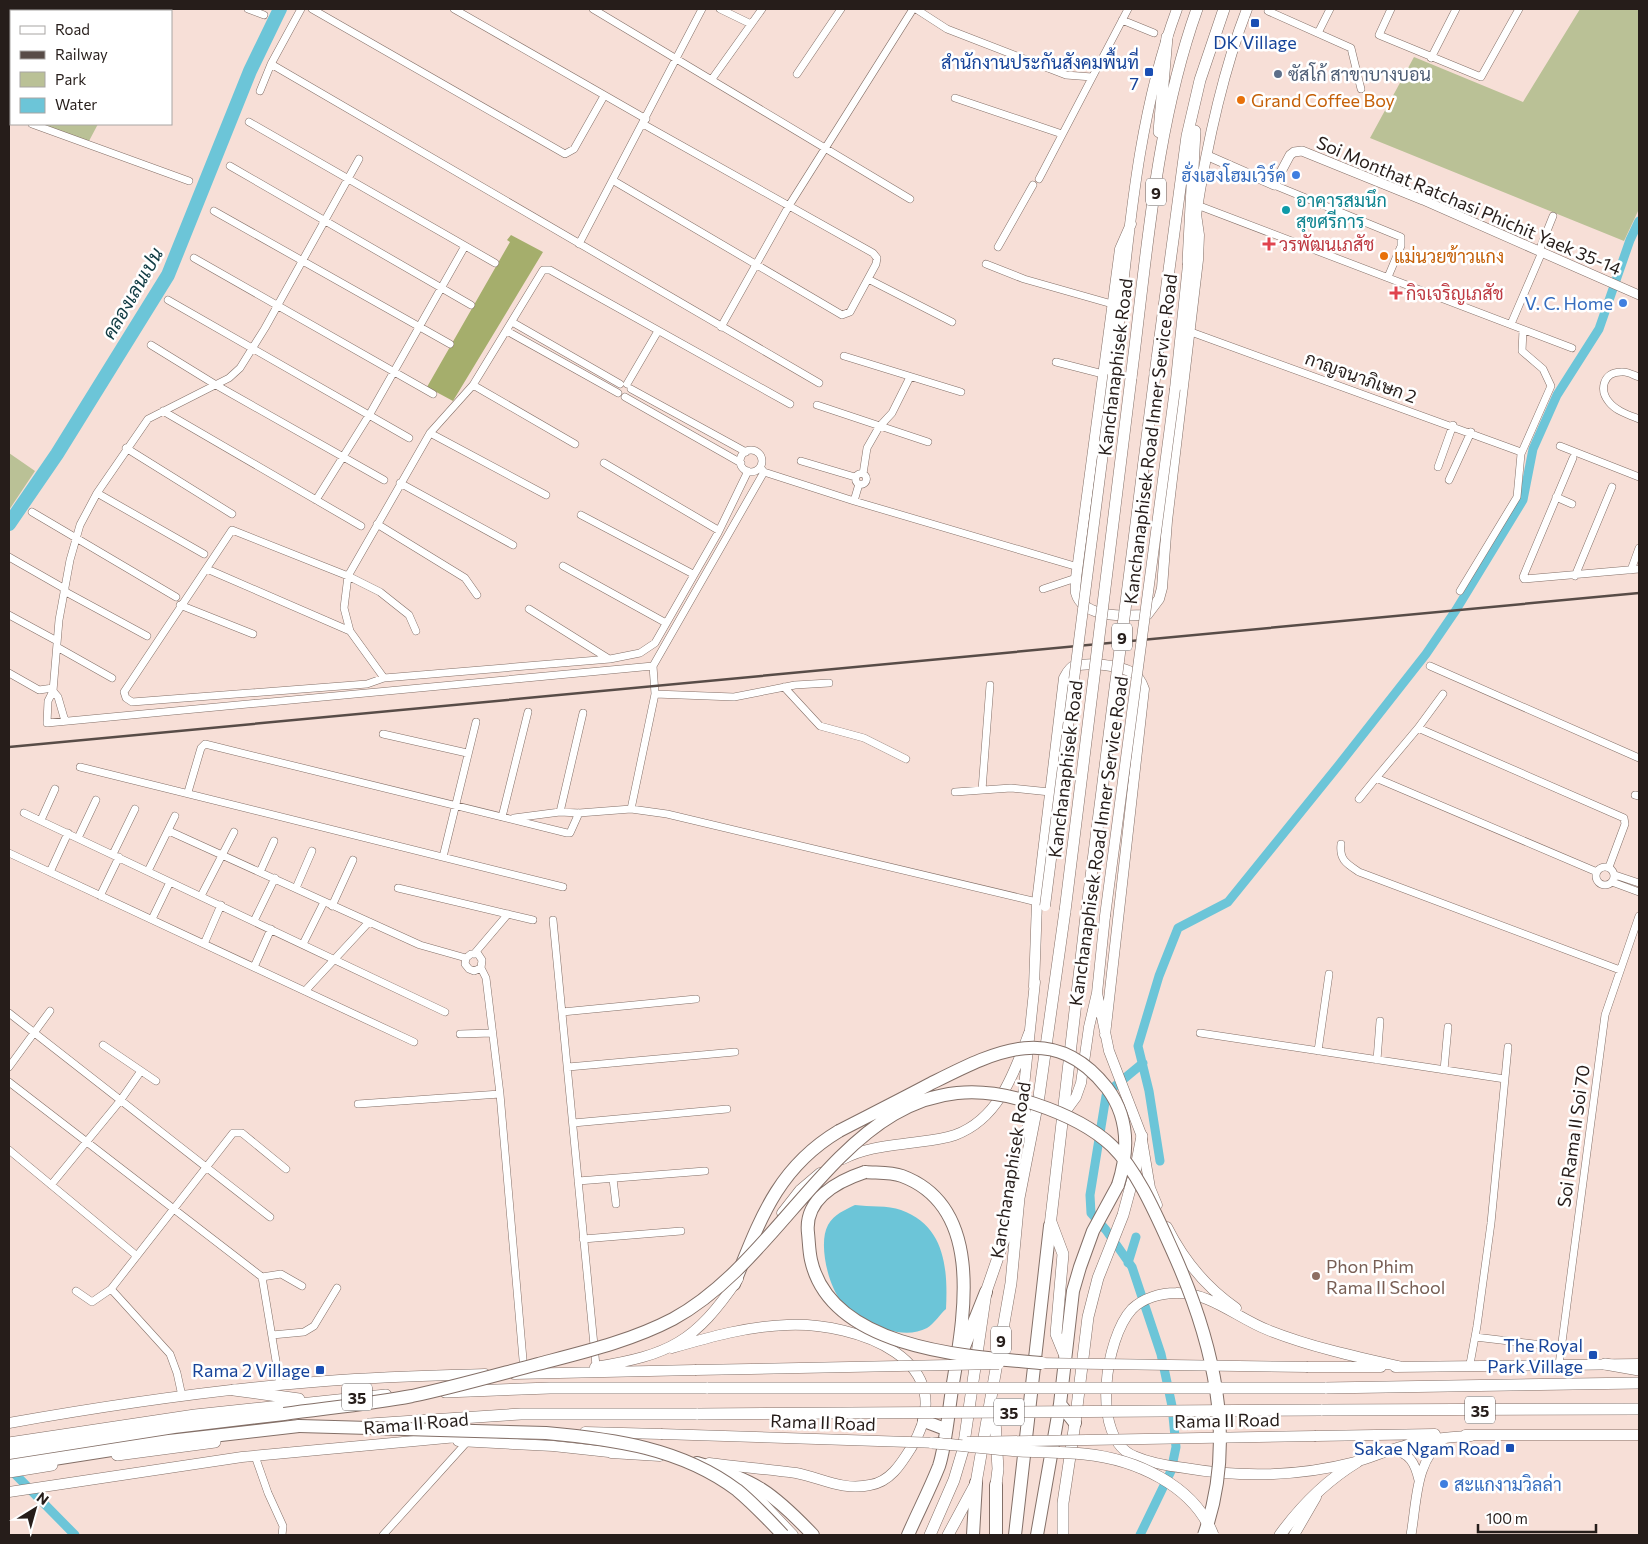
<svg xmlns="http://www.w3.org/2000/svg" width="1648" height="1544" viewBox="0 0 1648 1544" font-family="Commissioner,Sarabun,sans-serif">
<style>
.green{fill:#bac196}
.forest{fill:#a5ae6c}
.water{fill:#6cc5d8}
.lines{fill:none;stroke-linecap:round;stroke-linejoin:round}
.canal{stroke:#6cc5d8;stroke-width:9}
.river{stroke:#6cc5d8;stroke-width:14}
.minor-casing{stroke:#836f67;stroke-width:8}
.tertiary-casing{stroke:#836f67;stroke-width:10}
.secondary-casing{stroke:#836f67;stroke-width:11}
.trunk-casing{stroke:#836f67;stroke-width:12}
.motorway-casing{stroke:#836f67;stroke-width:14}
.minor{stroke:#fff;stroke-width:7}
.tertiary{stroke:#fff;stroke-width:9}
.secondary{stroke:#fff;stroke-width:10}
.trunk{stroke:#fff;stroke-width:11}
.motorway{stroke:#fff;stroke-width:12}
.rail{stroke:#584c47;stroke-width:2.5}
.secondary-bridge-casing{stroke:#836f67;stroke-width:11;stroke-linecap:butt}
.trunk-bridge-casing{stroke:#836f67;stroke-width:12;stroke-linecap:butt}
.motorway-bridge-casing{stroke:#836f67;stroke-width:14;stroke-linecap:butt}
.secondary-bridge{stroke:#fff;stroke-width:10}
.trunk-bridge{stroke:#fff;stroke-width:11}
.motorway-bridge{stroke:#fff;stroke-width:12}
.transit-dot{fill:#1a4fb4;stroke:#fff;stroke-width:2}
.service-dot{fill:#5c6f8a;stroke:#fff;stroke-width:2}
.food-dot{fill:#e8710a;stroke:#fff;stroke-width:2}
.shop-dot{fill:#3f7fe0;stroke:#fff;stroke-width:2}
.culture-dot{fill:#0f9aa8;stroke:#fff;stroke-width:2}
.health-dot{fill:#e0444e;stroke:#fff;stroke-width:2}
.education-dot{fill:#8d6e63;stroke:#fff;stroke-width:2}
.labels{text-anchor:middle;dominant-baseline:central;stroke-width:5;stroke-linejoin:round;paint-order:stroke}
.shield{fill:#fff;stroke:#67615f;stroke-width:1}
.shield-label{font-size:16px;font-weight:bold;fill:#261d1a}
.transit-label{font-size:18px;fill:#164399;stroke:#fff;text-anchor:end}
.service-label{font-size:18px;fill:#4e5e75;stroke:#fff;text-anchor:start}
.food-label{font-size:18px;fill:#c56008;stroke:#fff;text-anchor:start}
.shop-label{font-size:18px;fill:#366cbe;stroke:#fff;text-anchor:end}
.culture-label{font-size:18px;fill:#0d838f;stroke:#fff;text-anchor:start}
.street-label{font-size:18px;fill:#261d1a;stroke:#fff}
.health-label{font-size:18px;fill:#be3a42;stroke:#fff;text-anchor:start}
.education-label{font-size:18px;fill:#785e54;stroke:#fff;text-anchor:start}
.water-label{font-size:19px;font-style:italic;fill:#0f3a42;stroke:#fff}
</style>
<rect width="100%" height="100%" fill="#f7dfd7"/>
<path class="green" d="M1580,9H1639V209L1624,241L1370,138L1414,57L1523,102Z
M39,124H98L89,141Z
M9,453L35,471L9,510Z"/>
<path class="forest" d="M511,235L543,252L453,401L427,387L510,242L507,240Z"/>
<path class="water" d="M855,1205C869,1207 888,1205 901,1210C945,1226 948,1268 946,1309C940,1314 934,1324 927,1328C901,1342 858,1322 841,1301C828,1285 818,1243 828,1225C834,1214 845,1210 855,1205Z"/>
<g class="lines">
<path class="canal" d="M1160,1161L1149,1091L1138,1046L1159,976L1178,928L1228,902L1338,766L1426,654L1456,610L1523,500L1533,449L1557,395L1599,329L1630,240L1639,221
M1128,1263L1136,1237
M9,1468L75,1535
M1140,1535L1171,1471L1176,1447L1172,1406L1161,1354L1132,1267L1106,1230L1091,1213L1090,1195L1106,1096L1114,1087L1143,1063"/>
<path class="river" d="M9,524L57,454L168,275L250,71L280,9"/>
<g class="minor-casing">
<path id="minor" d="M248,9L264,15
M312,9L565,154L574,149L604,96
M454,9L646,119
M593,9L910,199
M720,9L751,24
M916,9L947,29L1066,75L1092,77
M1269,9L1268,11L1351,48L1361,89
M1391,9L1379,35L1481,77L1519,9
M1122,20L1154,33
M1318,33L1330,9
M1431,58L1456,9
M271,64L819,383
M797,74L841,9
M712,79L762,9
M260,91L271,64L301,9
M955,98L1062,134
M9,115L11,116
M249,122L495,263
M32,124L189,181
M359,159L265,328L240,368L229,378L148,419L97,493L80,525L70,560L59,620L53,691L48,701L47,723L653,666L764,472
M230,166L471,305
M1039,179L1128,9
M614,181L842,315L850,312L876,264L877,258L873,253L643,124
M1274,185L1401,237V246L1388,277
M1197,205L1572,348
M214,211L450,344
M579,244L702,9
M998,247L1033,185
M1539,251L1553,216
M194,258L433,394
M986,264L1024,279L1112,304
M868,279L952,322
M168,300L409,438
M512,322L620,384
M1511,324L1542,252
M721,327L790,204L913,9
M507,331L618,393
M1191,332L1521,452
M151,345L216,385L384,480
M844,356L961,392
M1056,362L1103,374
M1639,377C1633,375 1627,371 1621,372C1603,372 1599,390 1609,402C1616,411 1629,415 1639,419
M627,384L658,331
M473,385L575,444
M631,389L746,452
M625,397L741,463
M817,405L928,442
M163,411L361,526
M430,433L546,495
M1560,446L1639,477
M126,448L232,514
M740 461a11 11 0 1 1 22 0a11 11 0 1 1-22 0Z
M1573,458L1523,577L1524,579L1639,569
M801,461L855,477
M604,463L718,530
M760,467L764,472L854,501L1078,567
M1438,467L1453,425
M855.5 479a5.5 5.5 0 1 1 11 0a5.5 5.5 0 1 1-11 0Z
M863,474L867,448L879,427L892,413L910,377
M1449,480L1471,432
M400,483L513,545
M97,493L204,554
M1556,497L1572,504
M316,500L371,412L465,246
M854,501L859,484
M32,512L176,597
M581,515L693,574
M377,524L465,578L477,595
M9,557L65,589
M563,566L666,623
M207,569L350,631
M1631,570L1639,548
M1575,576L1612,487
M1043,589L1076,578
M64,591L147,636
M1460,591L1517,497L1521,454L1551,386L1543,369L1522,351L1523,330
M180,605L253,634
M529,609L609,659
M9,615L57,641
M416,631L409,615L380,592L348,576L232,530L124,692L126,698L132,702L367,684L384,678L610,659L640,653L655,643L718,533L748,471
M57,647L112,678
M653,666L655,694L631,809L667,814L1037,902
M1430,666L1639,758
M9,673L39,690L53,688
M384,678L350,631L344,608L348,576L430,433L473,385L543,270H550L790,404
M784,687L820,726L864,738L906,759
M53,691L58,697L65,721
M655,694L734,697L795,685L829,683
M1418,728L1443,694
M383,734L467,753
M80,767L563,887
M982,790L990,685
M188,792L201,748L205,744L567,833H570L579,813
M955,792L1011,788L1050,792
M1635,795L1639,796
M1359,799L1376,778
M560,812L583,713
M24,813L445,1012
M502,817L528,712
M514,818L560,812L579,813L631,809
M41,820L55,789
M169,831L420,945L466,958L471,954H478L482,960L481,968L474,971L469,969L465,964L466,958
M78,838L96,800
M1341,844C1339,860 1347,864 1359,872L1620,970
M9,853L414,1042
M113,854L135,809
M443,857L476,722
M1596 876a9 9 0 1 1 18 0a9 9 0 1 1-18 0Z
M148,871L175,816
M50,872L68,833
M260,872L274,841
M1597,872L1376,778L1418,728L1624,818L1625,824L1609,867
M1615,875L1639,883
M1612,882L1639,892
M296,888L312,851
M398,888L533,920
M100,896L119,857
M201,896L234,832
M332,906L353,860
M152,919L170,882
M553,920L596,1366
M254,921L275,878
M204,944L221,905
M303,944L324,902
M474,954L508,914
M254,967L271,929
M481,968L486,978L500,1094L524,1371
M305,991L369,922
M562,1012L696,999
M9,1013L270,1217
M1200,1033L1505,1079
M460,1034L492,1033
M103,1045L156,1081
M1318,1051L1329,974
M1377,1060L1380,1021
M9,1067L50,1011
M568,1067L735,1052
M1444,1070L1448,1027
M9,1082L262,1277L280,1385
M358,1104L500,1094
M573,1123L727,1109
M9,1150L137,1256
M613,1179L616,1204
M578,1181L705,1171
M51,1185L120,1101L141,1071
M583,1239L681,1231
M262,1277L281,1274L302,1286
M111,1289L170,1354L177,1373L182,1396
M76,1291L92,1302L111,1289L233,1133H242L286,1169
M272,1335L304,1332L314,1326L337,1288
M1475,1337L1559,1347
M1470,1364L1477,1326L1491,1223L1508,1047
M1559,1365L1605,1015L1639,916
M255,1456L268,1493L283,1526L282,1535
M383,1535L467,1442"/>
</g>
<g class="tertiary-casing">
<path id="tertiary" d="M1208,156L1274,185L1290,155L1294,152L1302,151L1423,200L1639,295
M1391,1449C1410,1453 1415,1463 1419,1480
M1411,1535C1417,1501 1415,1460 1445,1438"/>
</g>
<g class="secondary-casing">
<path id="secondary" d="M1195,221C1206,149 1221,76 1247,9
M1131,224L1120,249L1076,578C1076,582 1075,589 1076,593C1083,619 1127,616 1147,615L1159,599L1162,588L1167,521L1198,260L1199,235L1196,214
M1113,375C1128,252 1134,125 1177,9
M1175,389L1189,255
M1034,987L1037,902L1064,678C1067,673 1069,668 1074,666C1090,662 1119,665 1133,673C1139,677 1142,683 1144,689L1105,1035
M1097,993L1109,1051L1141,1134L1150,1188L1157,1205
M1065,1112L1076,1097L1081,1083L1089,1027L1097,993L1105,916
M1030,1141L1023,1096L1035,982
M843,1159C864,1148 886,1146 910,1143C925,1141 941,1140 955,1135C999,1119 1014,1073 1029,1033
M782,1213L800,1190L820,1173
M1167,1227C1183,1259 1207,1288 1236,1308
M672,1348C710,1337 748,1326 787,1325C857,1322 965,1360 911,1448C901,1464 890,1482 870,1485C842,1491 822,1478 796,1473C767,1469 738,1467 709,1463
M595,1367C670,1355 695,1342 738,1279
M1308,1367H1381
M1395,1367L1639,1364
M1402,1367C1357,1357 1311,1347 1268,1330C1237,1318 1210,1292 1176,1293C1161,1293 1143,1298 1132,1309C1105,1338 1090,1438 1134,1456C1150,1463 1168,1466 1185,1468C1243,1478 1297,1477 1355,1462C1371,1458 1387,1450 1404,1446C1425,1439 1448,1437 1471,1436
M514,1374L695,1370
M9,1423C110,1405 212,1390 314,1382C371,1377 428,1376 485,1374
M585,1432L661,1434
M1465,1435H1639
M1316,1436L1435,1434
M458,1441L553,1446L618,1453
M611,1453L660,1456
M731,1480L758,1498L793,1535
M9,1492L242,1457L468,1436
M1294,1535L1316,1497"/>
</g>
<g class="trunk-casing">
<path id="trunk" d="M1159,132L1167,37
M1188,262L1195,131
M1157,359L1187,136L1200,80L1224,9
M1131,378C1147,255 1155,127 1197,9
M1051,1222L1063,1254L1056,1334L1065,1356
M1050,1226L1086,916
M1605,1364L1639,1370
M1325,1388L1639,1383
M234,1390L299,1399
M445,1392L550,1388H708
M994,1404L998,1469L996,1485
M1321,1410L1639,1409
M370,1424L521,1414H698
M9,1443L195,1415L386,1395
M117,1455L215,1442
M9,1472L52,1465
M930,1535L954,1480L963,1450L986,1292L1014,1211
M948,1535L976,1483L1011,1283L1019,1198L1039,1096L1065,911
M1063,1535V1503L1075,1423L1088,1317L1098,1278L1123,1215L1136,1167L1142,1136
M1280,1535C1301,1506 1326,1481 1357,1462"/>
</g>
<g class="motorway-casing">
<path id="motorway" d="M865,1172C877,1173 891,1172 902,1176C985,1207 964,1316 953,1383C949,1406 946,1445 939,1466C930,1489 918,1512 908,1535
M734,1284C760,1220 777,1168 839,1131
M964,1347L986,1292
M1060,1404L1075,1423
M924,1421L945,1429
M9,1453L174,1427L284,1414
M697,1463C755,1480 772,1492 813,1535
M9,1466L169,1441L299,1426
M996,1485V1535
M973,1535L976,1483
M1015,1535L1050,1226
M1037,1535L1060,1404L1073,1291L1080,1267L1093,1231L1118,1185"/>
</g>
<use href="#minor" class="minor"/>
<use href="#tertiary" class="tertiary"/>
<use href="#secondary" class="secondary"/>
<use href="#trunk" class="trunk"/>
<use href="#motorway" class="motorway"/>
<path class="rail" d="M9,747L1639,593"/>
<g class="secondary-bridge-casing">
<path id="secondary-bridge" d="M1045,906L1113,375
M1105,916L1175,389
M1036,1363L1308,1367
M695,1370L999,1364
M661,1434L940,1443
M967,1442L1316,1436"/>
</g>
<g class="trunk-bridge-casing">
<path id="trunk-bridge" d="M1065,911L1131,378
M1086,916L1157,359
M708,1388H1325
M698,1414L1321,1410
M932,1443C961,1445 990,1449 1019,1451C1041,1452 1062,1452 1084,1454C1135,1459 1194,1485 1213,1535"/>
</g>
<g class="motorway-bridge-casing">
<path id="motorway-bridge" d="M839,1131C870,1115 900,1100 930,1084C992,1053 1053,1019 1107,1088C1129,1117 1129,1151 1118,1185
M865,1172C838,1181 804,1199 808,1233C809,1242 809,1251 811,1260C831,1350 970,1357 1042,1363
M284,1414C327,1408 370,1404 412,1396C454,1387 496,1375 538,1364C584,1352 631,1341 673,1319C802,1249 857,1041 1035,1104C1062,1113 1091,1126 1112,1146C1138,1171 1158,1219 1173,1252C1213,1341 1238,1440 1204,1535
M299,1426L546,1433C613,1439 681,1448 737,1490C754,1504 768,1519 783,1535"/>
</g>
<use href="#secondary-bridge" class="secondary-bridge"/>
<use href="#trunk-bridge" class="trunk-bridge"/>
<use href="#motorway-bridge" class="motorway-bridge"/>
</g>
<g class="transit-dot">
<rect x="1250" y="18" width="10" height="10" rx="2.5"/>
<rect x="1144" y="67" width="10" height="10" rx="2.5"/>
<rect x="1588" y="1350" width="10" height="10" rx="2.5"/>
<rect x="315" y="1365" width="10" height="10" rx="2.5"/>
<rect x="1505" y="1443" width="10" height="10" rx="2.5"/>
</g>
<circle class="service-dot" cx="1278" cy="74" r="5"/>
<g class="food-dot">
<circle cx="1241" cy="100" r="5"/>
<circle cx="1384" cy="256" r="5"/>
</g>
<g class="shop-dot">
<circle cx="1296" cy="175" r="5"/>
<circle cx="1623" cy="303" r="5"/>
<circle cx="1444" cy="1484" r="5"/>
</g>
<circle class="culture-dot" cx="1286" cy="210" r="5"/>
<g class="health-dot">
<path d="M1266.5 236.5h5v5h5v5h-5v5h-5v-5h-5v-5h5z"/>
<path d="M1393.5 285.5h5v5h5v5h-5v5h-5v-5h-5v-5h5z"/>
</g>
<circle class="education-dot" cx="1316" cy="1276" r="5"/>
<g class="labels">
<g class="shield">
<rect x="1146" y="178.5" width="20" height="27" rx="4"/>
<rect x="1112" y="623.5" width="20" height="27" rx="4"/>
<rect x="991" y="1326.5" width="20" height="27" rx="4"/>
<rect x="342" y="1383.5" width="30" height="27" rx="4"/>
<rect x="1465" y="1396.5" width="30" height="27" rx="4"/>
<rect x="994" y="1398.5" width="30" height="27" rx="4"/>
</g>
<g class="shield-label">
<text x="1156" y="192">9</text>
<text x="1122" y="637">9</text>
<text x="1001" y="1340">9</text>
<text x="357" y="1397">35</text>
<text x="1480" y="1410">35</text>
<text x="1009" y="1412">35</text>
</g>
<g class="transit-label">
<text x="1255" y="42" text-anchor="middle">DK Village</text>
<text x="1139" y="62">สำนักงานประกันสังคมพื้นที่<tspan x="1139" dy="21">7</tspan></text>
<text x="1583" y="1345">The Royal<tspan x="1583" dy="21">Park Village</tspan></text>
<text x="310" y="1370">Rama 2 Village</text>
<text x="1500" y="1448">Sakae Ngam Road</text>
</g>
<g class="service-label">
<text x="1288" y="74">ซัสโก้ สาขาบางบอน</text>
</g>
<g class="food-label">
<text x="1251" y="100">Grand Coffee Boy</text>
<text x="1394" y="256">แม่นวยข้าวแกง</text>
</g>
<g class="shop-label">
<text x="1286" y="175">ฮั่งเฮงโฮมเวิร์ค</text>
<text x="1613" y="303">V. C. Home</text>
<text x="1454" y="1484" text-anchor="start">สะแกงามวิลล่า</text>
</g>
<g class="culture-label">
<text x="1296" y="200">อาคารสมนึก<tspan x="1296" dy="21">สุขศรีการ</tspan></text>
</g>
<g class="street-label">
<text transform="translate(1469 205) rotate(23)">Soi Monthat Ratchasi Phichit Yaek 35-14</text>
<text transform="translate(1115 367) rotate(-83)">Kanchanaphisek Road</text>
<text transform="translate(1361 377) rotate(20)">กาญจนาภิเษก 2</text>
<text transform="translate(1150 439) rotate(-83)">Kanchanaphisek Road Inner Service Road</text>
<text transform="translate(1065 769) rotate(-83)">Kanchanaphisek Road</text>
<text transform="translate(1098 841) rotate(-82)">Kanchanaphisek Road Inner Service Road</text>
<text transform="translate(1573 1136) rotate(-82)">Soi Rama II Soi 70</text>
<text transform="translate(1010 1170) rotate(-81)">Kanchanaphisek Road</text>
<text transform="translate(1227 1420) rotate(-1)">Rama II Road</text>
<text transform="translate(823 1422) rotate(2)">Rama II Road</text>
<text transform="translate(416 1423) rotate(-5)">Rama II Road</text>
</g>
<g class="health-label">
<text x="1279" y="244">วรพัฒนเภสัช</text>
<text x="1406" y="293">กิจเจริญเภสัช</text>
</g>
<g class="education-label">
<text x="1326" y="1266">Phon Phim<tspan x="1326" dy="21">Rama II School</tspan></text>
</g>
<g class="water-label">
<text transform="translate(132 293) rotate(-60)">คลองเลนเปน</text>
</g>
</g>
<rect width="1648" height="1544" fill="none" stroke="#261d1a" stroke-width="20"/>
<rect x="10" y="10" width="162" height="115" fill="#ffffff" stroke="#a8a5a3"/>
<rect x="20" y="26" width="25" height="8" fill="#ffffff" stroke="#a8a5a3"/>
<text x="55" y="35" font-size="15" fill="#261d1a">Road</text>
<rect x="20" y="51" width="25" height="8" fill="#584c47" stroke="#a8a5a3"/>
<text x="55" y="60" font-size="15" fill="#261d1a">Railway</text>
<rect x="20" y="72" width="25" height="15" fill="#bac196" stroke="#a8a5a3"/>
<text x="55" y="85" font-size="15" fill="#261d1a">Park</text>
<rect x="20" y="98" width="25" height="15" fill="#6cc5d8" stroke="#a8a5a3"/>
<text x="55" y="110" font-size="15" fill="#261d1a">Water</text>
<g transform="translate(35 1509) rotate(37)" stroke="#ffffff" stroke-width="4" paint-order="stroke">
<path d="M0-4L9 19L0 12L-9 19Z" fill="#261d1a"/>
<text y="-8" font-size="14" font-weight="bold" text-anchor="middle" fill="#261d1a">N</text>
</g>
<path d="M1478 1524v8h118v-8" fill="none" stroke="#261d1a" stroke-width="2.5"/>
<text x="1486" y="1524" font-size="15" fill="#261d1a" stroke="#ffffff" stroke-width="4" paint-order="stroke">100 m</text>
</svg>
